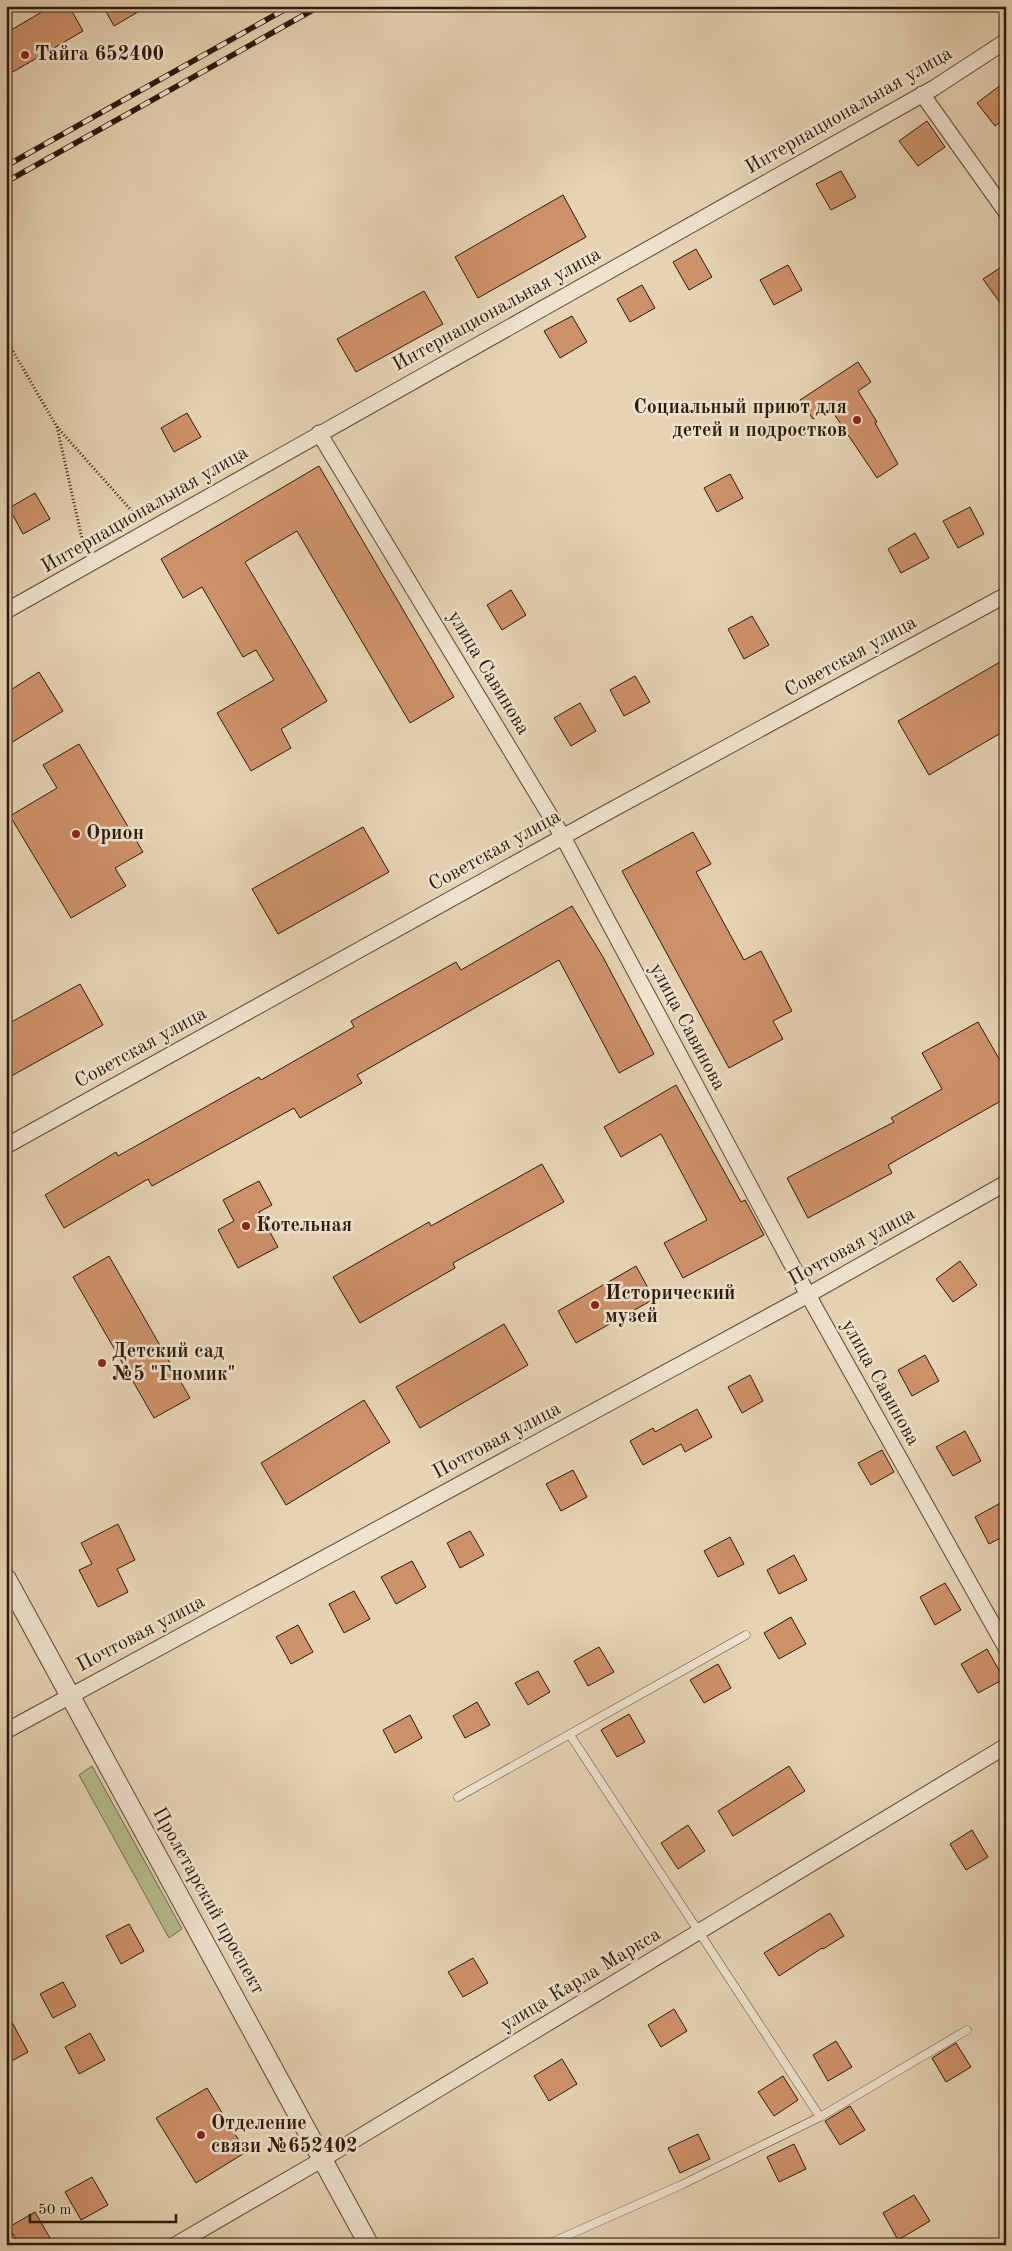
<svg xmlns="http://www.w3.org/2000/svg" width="1012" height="2251" viewBox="0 0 1012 2251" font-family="'Old Standard TT',serif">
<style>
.green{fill:#b5bc8c;stroke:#706a4a}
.building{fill:#ce926b;stroke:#2b1908}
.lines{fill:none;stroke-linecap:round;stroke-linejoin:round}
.service-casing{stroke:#5a4833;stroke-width:9}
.minor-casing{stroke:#5a4833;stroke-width:17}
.tertiary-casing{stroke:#5a4833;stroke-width:21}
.path{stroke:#2b1908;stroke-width:3;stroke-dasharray:1 2.5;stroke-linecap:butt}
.service{stroke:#efe2ce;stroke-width:8}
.minor{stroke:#efe2ce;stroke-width:15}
.tertiary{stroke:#efe2ce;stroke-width:19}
.rail-casing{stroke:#2b1908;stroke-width:5.5}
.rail{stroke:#efe2ce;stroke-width:4;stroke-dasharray:11;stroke-linecap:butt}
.poi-dot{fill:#8f2418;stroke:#efe2ce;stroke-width:2}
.labels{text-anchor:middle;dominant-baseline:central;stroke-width:5;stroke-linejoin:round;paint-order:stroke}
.poi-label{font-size:20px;font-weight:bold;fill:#2b1908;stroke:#efe2ce;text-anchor:start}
.street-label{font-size:20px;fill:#2b1908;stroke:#efe2ce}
</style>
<rect width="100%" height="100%" fill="#e6d3b3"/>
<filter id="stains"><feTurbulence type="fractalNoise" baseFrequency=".004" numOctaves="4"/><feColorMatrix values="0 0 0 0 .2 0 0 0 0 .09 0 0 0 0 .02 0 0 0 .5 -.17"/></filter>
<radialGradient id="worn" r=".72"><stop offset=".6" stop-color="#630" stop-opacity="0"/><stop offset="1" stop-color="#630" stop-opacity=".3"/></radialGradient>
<path class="green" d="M92,1766L182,1929L169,1938L79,1775Z"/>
<path class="building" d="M52,6H69L83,31L6,76V33Z
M103,6H148L114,26Z
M1006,81V118L995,126L977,103Z
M927,121L945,147L918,166L899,141Z
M841,171L856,197L831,210L816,184Z
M563,195L586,237L478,298L455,257Z
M696,249L712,277L689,290L673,262Z
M1006,264V311L983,279Z
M788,265L802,290L774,305L760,280Z
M642,285L655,308L630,322L617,299Z
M424,291L443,324L356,372L337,339Z
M572,316L587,342L560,358L544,331Z
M858,362L871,382L858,391L877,422L875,423L898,464L877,478L830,408L813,419L800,400Z
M187,413L201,437L174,452L161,428Z
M319,466L454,697L410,723L297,531L245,562L327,701L281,729L291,748L251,771L217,713L274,680L256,650L243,657L202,587L183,598L161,559Z
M730,474L743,498L717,512L704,488Z
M35,493L50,519L23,534L9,508Z
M970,507L984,534L958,548L943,521Z
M915,533L929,558L901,573L888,549Z
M511,590L526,615L502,630L487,605Z
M752,616L769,645L744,659L728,629Z
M1000,662L1006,673V730L929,775L898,721Z
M39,672L63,711L6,746V693Z
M635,676L650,702L624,716L610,690Z
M580,703L596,731L571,746L554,718Z
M79,744L143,852L115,868L126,886L71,918L10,816L57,788L43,765Z
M363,827L389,872L278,934L252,889Z
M693,832L711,864L696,872L744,960L761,951L792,1011L773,1021L783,1039L729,1068L622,871Z
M572,906L603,957L654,1054L619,1073L559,960L357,1075L362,1083L300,1118L294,1108L152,1186L148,1179L64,1228L45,1195L116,1152L118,1156L259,1077L261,1080L354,1027L351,1021L456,962L461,970Z
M80,984L103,1025L6,1079V1025Z
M978,1022L1006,1071V1098L888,1165L892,1173L808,1218L787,1178L894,1122L891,1118L942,1089L922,1053Z
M676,1085L741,1202L745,1200L764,1235L683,1278L664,1243L707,1220L661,1134L621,1157L604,1127Z
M542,1164L564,1202L453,1263L455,1268L360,1323L333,1277L429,1222L431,1226Z
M259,1181L272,1205L259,1212L278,1247L238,1268L218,1230L234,1221L223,1200Z
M109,1256L190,1398L154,1418L73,1277Z
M960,1261L977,1285L953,1302L936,1279Z
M636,1266L654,1299L576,1343L558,1311Z
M504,1324L528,1365L420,1428L396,1387Z
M925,1355L939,1381L912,1396L898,1370Z
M750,1375L763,1401L742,1413L728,1387Z
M364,1400L390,1442L286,1505L261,1463Z
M697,1409L712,1437L685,1452L681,1444L643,1465L630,1441L653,1428L655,1432Z
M965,1431L981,1461L953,1476L936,1447Z
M882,1450L894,1472L871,1485L858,1463Z
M573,1470L587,1497L561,1511L546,1484Z
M1006,1500V1535L989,1544L975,1517Z
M118,1524L135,1560L117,1569L128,1592L98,1607L79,1570L92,1564L81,1543Z
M470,1531L484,1555L460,1568L447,1543Z
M730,1537L744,1564L718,1577L704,1551Z
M794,1555L807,1580L779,1594L767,1570Z
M412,1561L426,1587L396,1604L381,1577Z
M945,1583L961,1610L935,1625L920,1597Z
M354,1591L370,1619L344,1633L329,1604Z
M791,1617L806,1644L779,1659L764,1633Z
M298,1625L313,1652L291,1664L276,1637Z
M599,1647L614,1672L588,1686L574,1661Z
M987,1649L1004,1679L978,1693L961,1664Z
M718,1664L731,1688L704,1703L690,1680Z
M538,1671L550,1692L528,1705L515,1683Z
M477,1702L490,1725L465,1738L453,1716Z
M629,1714L645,1742L617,1757L601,1730Z
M410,1715L422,1738L395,1753L383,1730Z
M789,1766L805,1791L733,1836L718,1811Z
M688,1825L705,1851L678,1869L661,1843Z
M972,1830L988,1857L966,1870L950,1844Z
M830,1913L844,1936L823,1949L822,1948L779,1976L764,1953Z
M129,1924L144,1951L121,1964L106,1936Z
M473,1958L488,1983L463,1997L448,1972Z
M63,1982L76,2006L53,2018L40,1994Z
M674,2009L687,2031L661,2047L648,2025Z
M6,2011L28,2052L6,2064Z
M90,2033L105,2060L79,2074L65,2047Z
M836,2041L852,2067L828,2081L813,2055Z
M956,2043L971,2067L946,2082L932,2058Z
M562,2059L577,2084L549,2101L534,2076Z
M783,2076L798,2100L774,2116L758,2092Z
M207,2088L246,2152L196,2183L156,2118Z
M850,2106L865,2130L840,2145L825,2121Z
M698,2134L710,2159L680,2173L668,2148Z
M794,2144L806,2169L779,2182L767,2157Z
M92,2177L108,2205L81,2220L65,2192Z
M914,2195L930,2221L898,2240L883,2213Z
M35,2212L50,2238L39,2245H19L9,2227Z"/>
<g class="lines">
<g class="service-casing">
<path id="service" d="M570,1735L820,2117
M458,1797L746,1635
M546,2245L681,2185L820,2117L967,2030"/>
</g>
<g class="minor-casing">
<path id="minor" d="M922,94L1006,212
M319,433L563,837L808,1295L1006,1648
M6,611L934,88L1006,41
M6,1146L595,819L1006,595
M6,1731L808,1295L1006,1183
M175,2245L323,2159L1006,1746"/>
</g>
<g class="tertiary-casing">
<path id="tertiary" d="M6,1578L369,2245"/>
</g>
<path class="path" d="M6,339L57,427L139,519
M57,427L84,548"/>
<use href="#service" class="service"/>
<use href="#minor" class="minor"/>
<use href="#tertiary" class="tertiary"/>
<g class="rail-casing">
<path id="rail" d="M6,166L291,6
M6,182L320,6"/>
</g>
<use href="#rail" class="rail"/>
</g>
<g class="poi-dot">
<circle cx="25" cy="55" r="5"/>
<circle cx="857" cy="420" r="5"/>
<circle cx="76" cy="834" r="5"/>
<circle cx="246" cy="1226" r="5"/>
<circle cx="595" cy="1305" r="5"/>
<circle cx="102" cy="1363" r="5"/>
<circle cx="201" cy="2135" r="5"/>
</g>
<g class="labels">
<g class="poi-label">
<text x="35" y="55">Тайга 652400</text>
<text x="847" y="408" text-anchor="end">Социальный приют для<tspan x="847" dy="23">детей и подростков</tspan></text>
<text x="86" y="834">Орион</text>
<text x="256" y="1226">Котельная</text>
<text x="605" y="1294">Исторический<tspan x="605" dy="23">музей</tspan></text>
<text x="112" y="1352">Детский сад<tspan x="112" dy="23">№5 "Гномик"</tspan></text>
<text x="211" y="2124">Отделение<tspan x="211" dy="23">связи №652402</tspan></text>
</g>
<g class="street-label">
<text transform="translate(849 111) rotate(-30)">Интернациональная улица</text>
<text transform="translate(497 310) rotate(-29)">Интернациональная улица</text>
<text transform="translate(145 510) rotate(-30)">Интернациональная улица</text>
<text transform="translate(851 657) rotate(-29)">Советская улица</text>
<text transform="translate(488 673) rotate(59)">улица Савинова</text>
<text transform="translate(495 851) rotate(-29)">Советская улица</text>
<text transform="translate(687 1027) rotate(62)">улица Савинова</text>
<text transform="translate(141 1048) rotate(-29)">Советская улица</text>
<text transform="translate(852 1247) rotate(-29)">Почтовая улица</text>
<text transform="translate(880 1383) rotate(61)">улица Савинова</text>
<text transform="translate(497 1441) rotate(-28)">Почтовая улица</text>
<text transform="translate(141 1634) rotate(-28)">Почтовая улица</text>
<text transform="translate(208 1901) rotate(61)">Пролетарский проспект</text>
<text transform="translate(581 1980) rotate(-31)">улица Карла Маркса</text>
</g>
</g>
<rect width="1012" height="2251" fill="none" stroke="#e6d3b3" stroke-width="25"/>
<rect x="8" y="8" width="997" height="2236" fill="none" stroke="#2b1908" stroke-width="2.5"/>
<rect x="12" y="12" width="987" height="2226" fill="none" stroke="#2b1908"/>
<path d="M30 2214v8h146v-8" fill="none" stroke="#2b1908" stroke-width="2.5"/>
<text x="38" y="2214" font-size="15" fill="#2b1908" stroke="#efe2ce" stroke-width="4" paint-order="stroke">50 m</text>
<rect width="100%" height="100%" filter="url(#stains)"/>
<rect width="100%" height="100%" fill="url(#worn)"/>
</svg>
